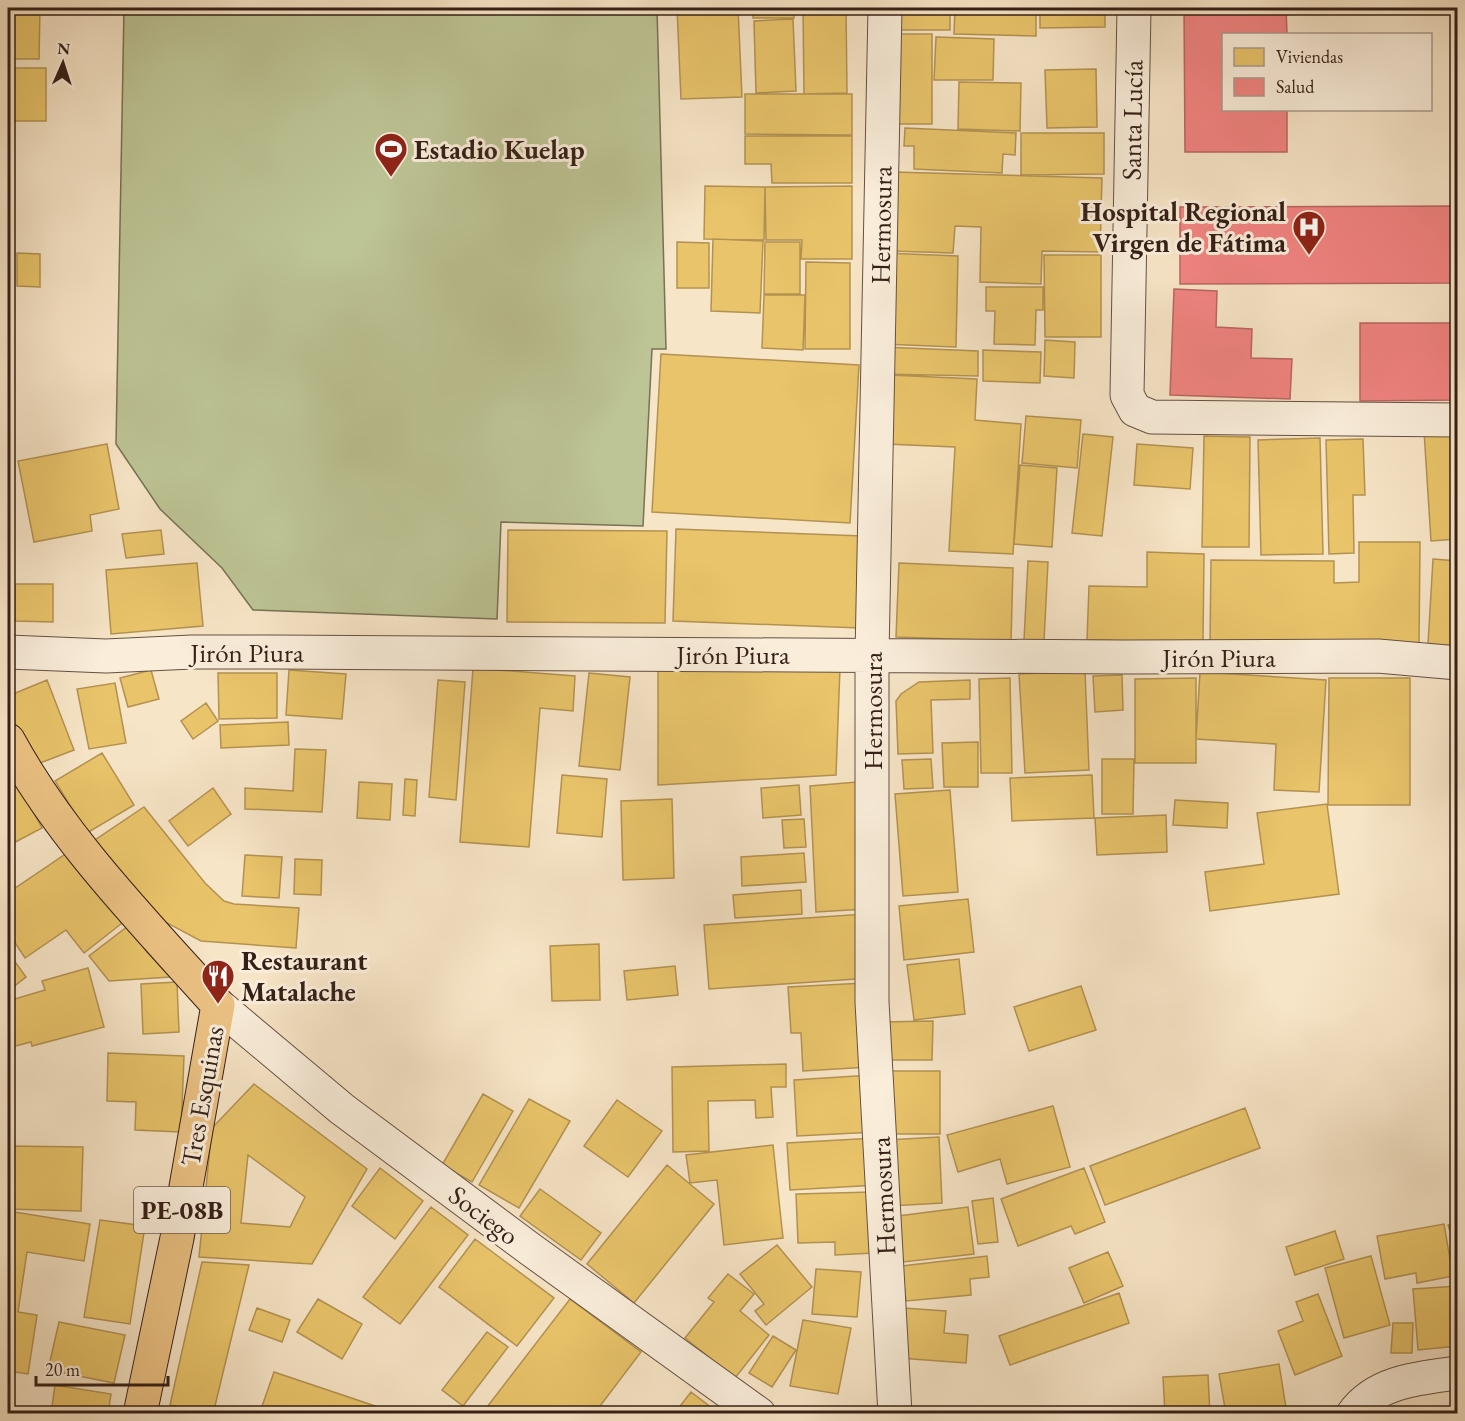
<svg xmlns="http://www.w3.org/2000/svg" width="1465" height="1421" viewBox="0 0 1465 1421" font-family="'EB Garamond',serif">
<style>
.green{fill:#bdc495;stroke:#787256;stroke-width:1.5}
.homes{fill:#e9c46a;stroke:#b39251;stroke-width:1.5;fill-rule:evenodd}
.health{fill:#f28482;stroke:#b96662;stroke-width:1.5}
.lines{fill:none;stroke-linecap:round;stroke-linejoin:round}
.minor-casing{stroke:#655043;stroke-width:35}
.trunk-casing{stroke:#341f17;stroke-width:35}
.minor{stroke:#faeedb;stroke-width:33}
.trunk{stroke:#ecc284;stroke-width:33}
.labels{text-anchor:middle;dominant-baseline:central;stroke-width:6;stroke-linejoin:round;paint-order:stroke}
.shield{fill:#faeedb;stroke:#6f5d52;stroke-width:1.5}
.shield-label{font-size:26px;font-weight:bold;fill:#341f17}
.street-label{font-size:27px;fill:#341f17;stroke:#faeedb}
.poi-label{font-size:27px;font-weight:bold;fill:#341f17;stroke:#faeedb;text-anchor:start}
</style>
<rect width="100%" height="100%" fill="#f7e5c7"/>
<filter id="stains"><feTurbulence type="fractalNoise" baseFrequency=".00333" numOctaves="4"/><feColorMatrix values="0 0 0 0 .2 0 0 0 0 .09 0 0 0 0 .02 0 0 0 .5 -.17"/></filter>
<radialGradient id="worn" r=".72"><stop offset=".6" stop-color="#630" stop-opacity="0"/><stop offset="1" stop-color="#630" stop-opacity=".3"/></radialGradient>
<path class="green" d="M124,8H657L666,349H652L643,526L501,522L497,619L253,610L222,568L160,509L116,444Z"/>
<path class="homes" d="M8,8H40L39,59H8Z
M677,8H738L742,97L681,99Z
M753,8H794V18H753Z
M803,8H846L847,93L804,94Z
M895,8H950V30H895Z
M955,8H1036V36L954,34Z
M1040,8H1105V27L1040,28Z
M793,19L796,91L756,93L754,21Z
M890,34H932V124H891Z
M936,37L994,39L993,80H934Z
M8,68H46V121H8Z
M1096,69L1097,127L1047,128L1045,70Z
M959,82L1021,83L1020,131L958,129Z
M745,94H852V135L745,134Z
M905,128L1016,133L1015,155L1003,154L1002,173L914,169V146H904Z
M1021,133H1104V174L1021,175Z
M745,136H852V183H772L771,164H745Z
M894,172L1102,178L1100,252L1042,251L1041,284L980,282L981,227L955,226L953,253L891,251Z
M705,186L765,187L764,240L704,239Z
M852,186V259H801L802,240H766L765,187Z
M713,239L763,241L760,313L711,311Z
M677,242L709,243V288H677Z
M765,242H800V294H764Z
M17,253L40,254V287L17,286Z
M884,253L958,256L956,347L882,344Z
M1044,255H1101V337H1045Z
M806,262L850,263V349H805Z
M986,287H1043V310H1036L1035,345L994,344L995,311H986Z
M764,295H805L803,350L762,348Z
M1045,340L1075,342L1074,378L1044,376Z
M882,347L978,351V376L881,374Z
M983,350L1041,352L1040,383L983,381Z
M661,354L859,365L850,523L652,512Z
M890,375L977,379L975,420L1021,424L1013,554L949,551L955,447L886,444Z
M1026,416L1081,420L1077,468L1022,463Z
M1458,429V539L1431,541L1424,431Z
M1083,434L1113,437L1102,536L1072,533Z
M1204,436L1250,437L1249,547H1202Z
M1320,438L1323,554L1261,555L1258,440Z
M1363,439L1365,495H1353L1354,553L1329,554L1326,440Z
M107,444L119,509L90,515L92,531L34,542L18,461Z
M1137,444L1193,448L1190,489L1134,485Z
M1020,465L1057,468L1052,547L1014,544Z
M676,529L863,536L860,628L673,621Z
M161,530L164,554L126,558L122,534Z
M508,530L667,531L665,623L507,622Z
M1359,542H1420L1419,644L1210,643L1211,560L1334,561V583L1359,582Z
M1147,552L1204,554L1203,642L1087,640L1089,586L1147,587Z
M1433,559L1458,561V646L1428,644Z
M1028,561L1048,562L1044,641L1024,640Z
M197,563L203,626L111,634L106,570Z
M899,563L1013,568L1011,641L896,637Z
M15,584H53V622L15,621Z
M8,593L11,620L8,621Z
M473,668L575,676L573,711L540,708L529,847L460,842Z
M658,668H840L836,775L658,785Z
M151,670L159,699L128,707L120,678Z
M289,670L346,674L342,719L286,715Z
M1085,671L1089,770L1025,773L1019,674Z
M1200,672L1326,680L1319,792L1274,790L1276,744L1196,739Z
M218,673H277V718L219,719Z
M589,673L630,677L620,770L579,766Z
M1122,675L1123,710L1095,712L1093,676Z
M1010,678L1012,773H981L979,679Z
M1196,678V763H1135V679Z
M1329,678H1410V805H1328Z
M47,680L74,750L27,768L8,717V696Z
M438,680L465,682L456,800L429,797Z
M970,680V699L931,700L933,753L898,754L896,701L901,694L919,682Z
M115,683L126,743L89,749L77,689Z
M206,703L218,721L193,739L181,721Z
M288,722L289,745L221,748L220,725Z
M978,742V787H944L942,743Z
M295,749L326,750L322,812L245,809V788L293,791Z
M102,753L134,805L87,833L55,781Z
M931,759L933,788L904,789L902,760Z
M1102,759H1134L1133,814H1102Z
M8,766L42,828L8,846Z
M562,775L607,779L602,837L557,833Z
M1092,775L1094,818L1012,821L1010,778Z
M405,779L417,780L415,816L403,815Z
M359,782L392,784L390,820L357,818Z
M857,782L866,909L816,912L810,786Z
M799,785L801,815L763,818L761,788Z
M213,788L231,814L188,846L169,821Z
M950,790L958,892L903,896L895,794Z
M672,799L674,878L623,880L621,801Z
M1175,800L1228,803L1227,828L1173,825Z
M1327,804L1339,894L1210,911L1205,872L1264,864L1257,813Z
M144,807L205,883L224,901L234,904L299,908L296,948L201,941L167,923L146,905L92,842Z
M1166,815L1167,852L1097,855L1095,818Z
M804,819L806,847L784,848L782,820Z
M70,851L126,920L84,953L66,930L25,958L8,932V893Z
M804,853L806,882L742,886L741,857Z
M245,855L282,857L279,898L242,896Z
M295,859L322,860L321,895L294,894Z
M801,890L802,914L735,918L733,895Z
M968,899L974,952L904,960L899,906Z
M865,914L870,978L709,989L704,925Z
M128,926L147,952L170,977L109,981L89,956Z
M599,944L600,1000L552,1001L550,946Z
M8,952L26,977L8,991Z
M959,959L965,1014L914,1020L907,965Z
M675,966L678,995L627,1000L624,971Z
M88,968L104,1027L32,1046L31,1042L8,1048V1001L45,990L42,981Z
M177,982L179,1032L143,1034L141,984Z
M864,983L869,1067L803,1071L801,1033H791L788,987Z
M1081,986L1096,1030L1029,1051L1014,1007Z
M933,1021L932,1060H881V1022Z
M108,1053L184,1056L181,1132L135,1130L136,1102L107,1101Z
M786,1064V1087H771L773,1117L756,1118L755,1100L708,1101L709,1151L673,1152L672,1067Z
M885,1071H940V1134H886Z
M871,1075L875,1132L797,1136L794,1080Z
M254,1084L367,1169L312,1264L199,1257L212,1128ZM248,1155L305,1197L290,1227L241,1223Z
M483,1094L513,1111L472,1182L442,1165Z
M529,1099L570,1121L519,1208L479,1185Z
M617,1100L662,1131L628,1177L584,1146Z
M1053,1106L1070,1167L1007,1184L1000,1159L958,1172L947,1135Z
M1245,1108L1260,1148L1105,1205L1090,1166Z
M939,1137L942,1203L890,1206L887,1140Z
M875,1138L878,1185L790,1190L787,1143Z
M773,1145L783,1238L724,1245L717,1180L690,1183L686,1155Z
M8,1146L83,1147L81,1211L8,1209Z
M667,1165L714,1204L634,1303L587,1264Z
M380,1168L423,1201L395,1239L352,1206Z
M1084,1168L1105,1222L1075,1234L1071,1226L1018,1246L1001,1199Z
M540,1189L601,1233L581,1260L520,1216Z
M872,1192L874,1253L835,1255V1242L798,1243L796,1194Z
M993,1198L998,1242L978,1244L972,1201Z
M431,1207L468,1235L400,1324L363,1297Z
M968,1207L974,1254L903,1262L898,1216Z
M8,1211L90,1224L84,1261L27,1252L18,1312L37,1315L28,1374L8,1371Z
M100,1220L145,1226L130,1324L84,1317Z
M1458,1222V1258L1448,1225Z
M1444,1224L1453,1276L1417,1283L1416,1273L1385,1279L1377,1236Z
M1335,1231L1344,1259L1295,1275L1286,1247Z
M475,1239L554,1298L517,1346L439,1287Z
M777,1245L812,1287L766,1325L755,1311L764,1304L740,1274Z
M1108,1252L1123,1286L1084,1303L1069,1268Z
M987,1256L989,1277L970,1279L971,1295L906,1301L902,1266Z
M1371,1256L1390,1325L1344,1338L1325,1268Z
M202,1262L249,1265L213,1414L170,1405Z
M816,1269L861,1272L857,1317L812,1314Z
M728,1274L754,1294L740,1311L769,1335L735,1378L685,1338L714,1302L708,1298Z
M1458,1286V1346L1418,1350L1413,1289Z
M1119,1293L1129,1323L1010,1365L999,1336Z
M1318,1294L1342,1356L1295,1375L1278,1331L1303,1321L1296,1302Z
M318,1299L362,1324L342,1359L297,1332Z
M570,1299L641,1352L594,1414H487L484,1411Z
M257,1308L290,1320L282,1342L249,1330Z
M903,1308L946,1311L944,1333L968,1335L966,1363L899,1358Z
M803,1320L851,1328L838,1394L790,1386Z
M59,1322L125,1335L114,1383L48,1370Z
M1393,1323H1413L1412,1353H1391Z
M487,1332L508,1347L463,1406L442,1390Z
M773,1336L796,1350L772,1387L749,1373Z
M1279,1364L1287,1414H1226L1219,1374Z
M274,1372L393,1412L392,1414L260,1412Z
M1208,1375L1210,1414H1165L1163,1377Z
M55,1385L111,1394L108,1414H51Z
M1454,1386H1458V1414H1457Z
M691,1392L720,1414H674Z
M1427,1407L1450,1408V1414H1427Z"/>
<path class="health" d="M1184,8H1286L1287,34H1224V110H1287V152H1185Z
M1458,206V283L1180,284V207Z
M1174,289L1217,291L1216,327L1252,329L1251,358L1292,359L1290,399L1170,395Z
M1360,323H1458V400L1360,401Z"/>
<g class="lines">
<g class="minor-casing">
<path id="minor" d="M885,8L872,655V1002L895,1414
M1134,8L1127,395L1135,410L1152,417L1458,420
M8,652L106,656L192,652H274L1123,657L1378,656L1458,663
M218,1005L342,1109L530,1249L759,1414
M1353,1414C1376,1381 1420,1378 1458,1373"/>
</g>
<g class="trunk-casing">
<path id="trunk" d="M8,740C62,839 143,921 218,1005L177,1238L140,1414"/>
</g>
<use href="#minor" class="minor"/>
<use href="#trunk" class="trunk"/>
</g>
<defs>
<g id="stadium-pin" transform="scale(1.725)"><path d="M0 17L-7.5 6A9.5 9.5 0 1 1 7.5 6Z" fill="#8f2418" stroke="#faeedb"/><path d="M0-5a6.5 5 0 1 0 0 10a6.5 5 0 1 0 0-10ZM-3.5-1.8h7v3.6h-7Z" fill="#fff"/></g>
<g id="hospital-pin" transform="scale(1.725)"><path d="M0 17L-7.5 6A9.5 9.5 0 1 1 7.5 6Z" fill="#8f2418" stroke="#faeedb"/><path d="M-5-5h3v3.5h4V-5h3V5h-3V1.5h-4V5h-3Z" fill="#fff"/></g>
<g id="restaurant-pin" transform="scale(1.725)"><path d="M0 17L-7.5 6A9.5 9.5 0 1 1 7.5 6Z" fill="#8f2418" stroke="#faeedb"/><path d="M-5-6h1v4h1v-4h1v4h1v-4h1v5L-1.5 .5V6h-2V.5L-5-1ZM5-6V6H3V1.5H1.5Q1.5-4 5-6Z" fill="#fff"/></g>
</defs>
<g fill-rule="evenodd">
<use href="#stadium-pin" x="391" y="149"/>
<use href="#hospital-pin" x="1309" y="227"/>
<use href="#restaurant-pin" x="218" y="976"/>
</g>
<g class="labels">
<rect class="shield" x="134" y="1187" width="96" height="46" rx="4.5"/>
<g class="shield-label">
<text x="182" y="1210">PE-08B</text>
</g>
<g class="street-label">
<text transform="translate(1132 120) rotate(-89)">Santa Lucía</text>
<text transform="translate(881 225) rotate(-89)">Hermosura</text>
<text x="247" y="652">Jirón Piura</text>
<text x="733" y="654">Jirón Piura</text>
<text x="1219" y="657">Jirón Piura</text>
<text transform="translate(872 711) rotate(-90)">Hermosura</text>
<text transform="translate(202 1096) rotate(-80)">Tres Esquinas</text>
<text transform="translate(883 1196) rotate(-93)">Hermosura</text>
<text transform="translate(484 1215) rotate(37)">Sociego</text>
</g>
<g class="poi-label">
<text x="414" y="149">Estadio Kuelap</text>
<text x="1286" y="211" text-anchor="end">Hospital Regional<tspan x="1286" dy="31">Virgen de Fátima</tspan></text>
<text x="241" y="960">Restaurant<tspan x="241" dy="31">Matalache</tspan></text>
</g>
</g>
<rect width="1465" height="1421" fill="none" stroke="#f7e5c7" stroke-width="30"/>
<rect x="9" y="9" width="1447" height="1403" fill="none" stroke="#341f17" stroke-width="3"/>
<rect x="15" y="15" width="1435" height="1391" fill="none" stroke="#341f17" stroke-width="1.5"/>
<rect x="1222" y="33" width="210" height="78" fill="#faeedb" stroke="#ab9b8d" stroke-width="1.5"/>
<rect x="1234" y="48" width="30" height="18" fill="#e9c46a" stroke="#ab9b8d" stroke-width="1.5"/>
<text x="1276" y="63" font-size="18" fill="#341f17">Viviendas</text>
<rect x="1234" y="78" width="30" height="18" fill="#f28482" stroke="#ab9b8d" stroke-width="1.5"/>
<text x="1276" y="93" font-size="18" fill="#341f17">Salud</text>
<g transform="translate(63 63) rotate(3)" stroke="#faeedb" stroke-width="4.5" paint-order="stroke">
<path d="M0-4.5L10 22L0 15L-10 22Z" fill="#341f17"/>
<text y="-9" font-size="16" font-weight="bold" text-anchor="middle" fill="#341f17">N</text>
</g>
<path d="M36 1376v9h132v-9" fill="none" stroke="#341f17" stroke-width="3"/>
<text x="45" y="1376" font-size="18" fill="#341f17" stroke="#faeedb" stroke-width="4.5" paint-order="stroke">20 m</text>
<rect width="100%" height="100%" filter="url(#stains)"/>
<rect width="100%" height="100%" fill="url(#worn)"/>
</svg>
